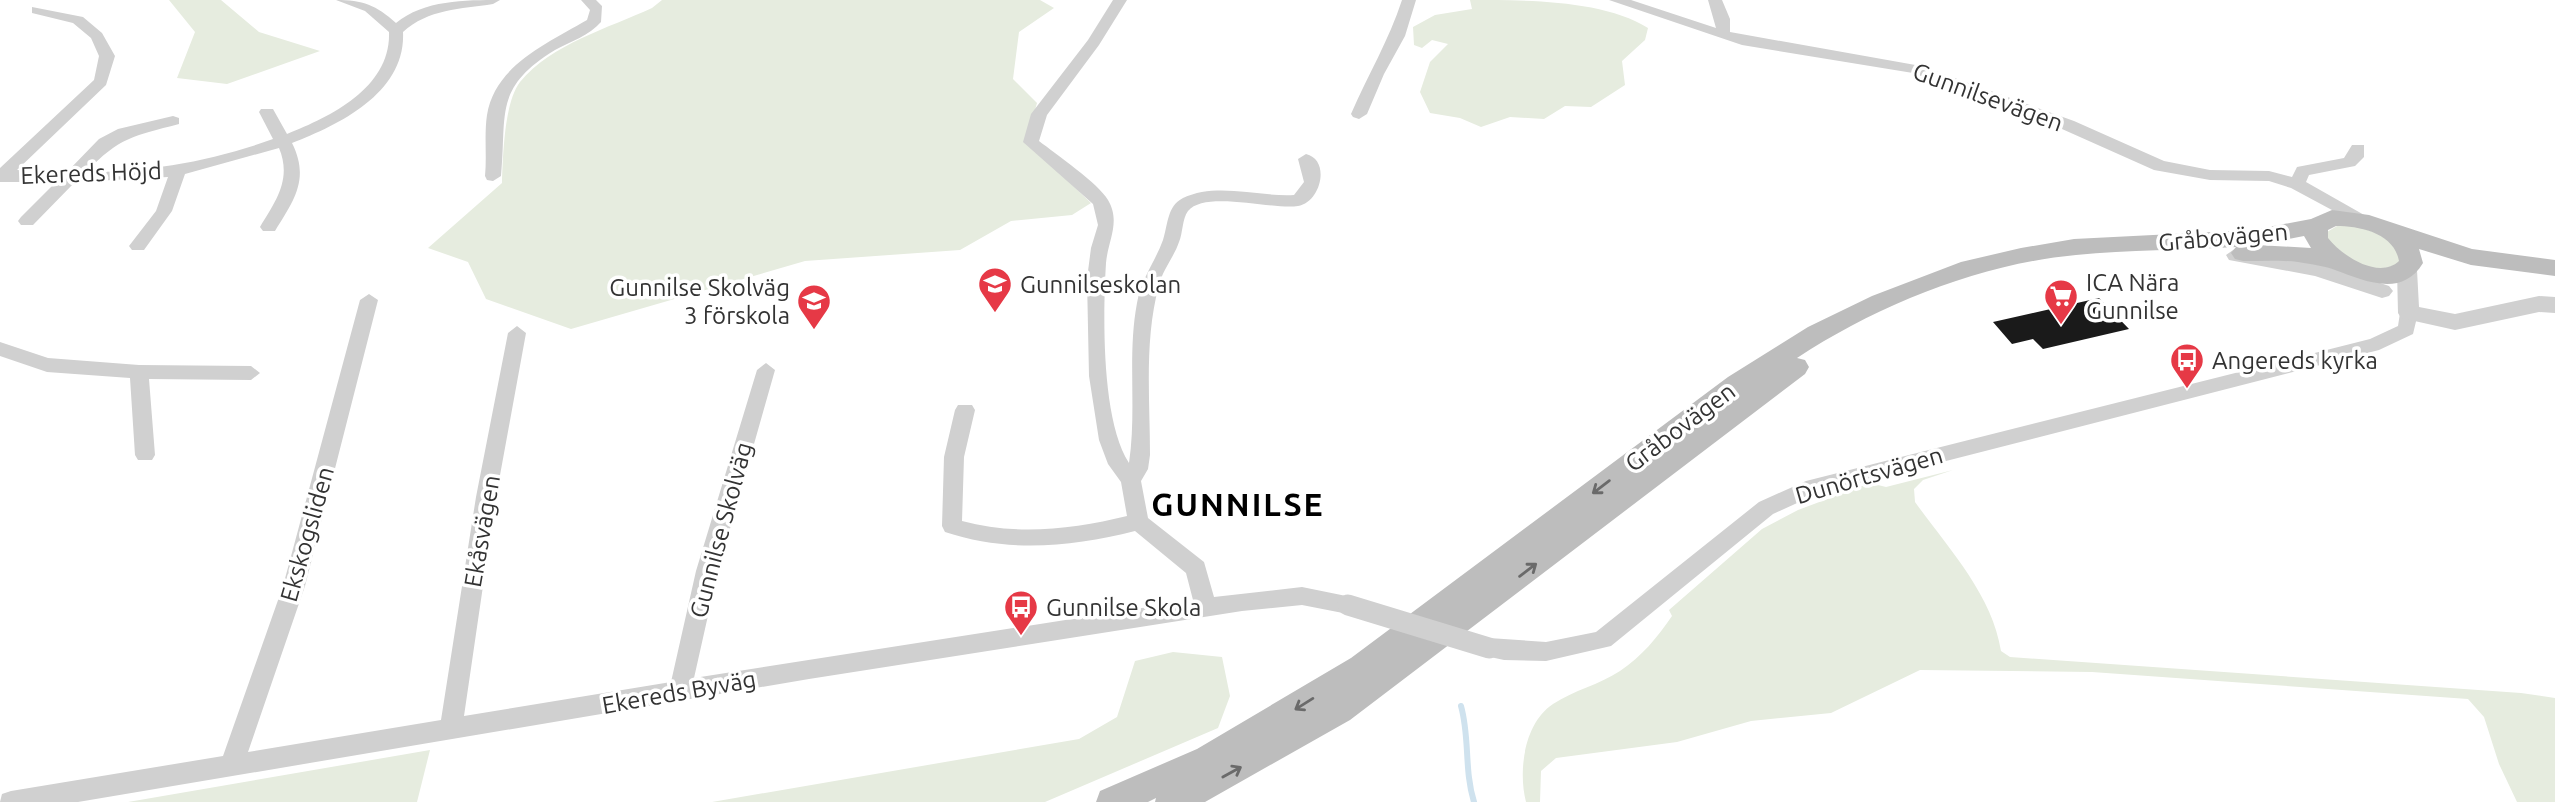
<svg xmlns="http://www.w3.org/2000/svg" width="2555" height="802" viewBox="0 0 2555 802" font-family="Ubuntu,sans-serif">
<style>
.green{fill:#e6ecdf}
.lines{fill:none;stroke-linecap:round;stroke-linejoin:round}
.stream{stroke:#cfe2ee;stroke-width:6}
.building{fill:#1a1a1a}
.minor{fill:#d0d0d0;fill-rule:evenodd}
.tertiary{fill:#d0d0d0;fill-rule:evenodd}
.secondary{fill:#bdbdbd;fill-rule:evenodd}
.minor-bridge{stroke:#d0d0d0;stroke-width:21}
.oneway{stroke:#6a6a6a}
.labels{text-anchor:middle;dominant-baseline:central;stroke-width:7;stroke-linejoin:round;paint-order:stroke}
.street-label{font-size:24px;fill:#333;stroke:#fff}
.poi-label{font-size:24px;fill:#333;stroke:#fff;text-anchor:start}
.district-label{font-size:32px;font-weight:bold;letter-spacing:2px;fill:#000;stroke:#fff}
</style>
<rect width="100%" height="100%" fill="#fff"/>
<path class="green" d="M169,0H221L259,32L320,51L227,84L177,78L195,32Z
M662,0H1040L1054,8L1019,32L1013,79L1037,103L1026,141L1091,203L1072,215L1011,221L960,250L805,261L571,329L486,299L468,262L428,248L502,183C503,157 504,103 520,82C551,44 609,28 652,8Z
M1470,0C1527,0 1604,0 1648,28L1645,40L1622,61L1625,85L1591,107L1565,106L1544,119L1510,117L1481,127L1460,118L1430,113L1420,92L1430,62L1448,44L1432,40L1422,48L1414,45L1413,27L1435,15L1472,9Z
M2353,225L2382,235L2400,252L2399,263C2372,278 2350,259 2328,243L2327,232L2337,226Z
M1953,470L1923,480L1914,489L1915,502C1948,548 1992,594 2001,651L2010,657L2521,693L2555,698V802H2517L2499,764L2484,717L2468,699L2092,672L1920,670L1831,713L1751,721L1677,742L1556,758L1541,771L1540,802H1526C1518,771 1524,723 1553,704C1574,690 1599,685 1620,671C1642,656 1657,638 1672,616L1669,610L1762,529L1798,510L1870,483L1886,487Z
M1173,652L1222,657L1230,696L1218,728L1045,802H712L1079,739L1117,717L1135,661Z
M430,750L417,802H128Z"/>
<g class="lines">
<path class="stream" d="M1461,706C1470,738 1464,770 1474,802"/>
</g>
<path class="building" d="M2099,298L2129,329L2043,349L2033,339L2012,344L1993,322Z"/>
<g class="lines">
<path class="minor" d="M336,0C363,0 376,5 396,23C424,0 465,0 500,0L493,4C461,9 428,9 403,32C406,92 341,124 292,143C310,179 294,200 275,231H263L260,227C276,201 292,179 279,148L185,174L172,211L144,250H132L129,246L156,211L168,177L75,182L33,225H21L18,221L21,217L56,182H0V168L94,80L99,56L91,38L73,23L32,13V7L83,17L102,33L115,56L106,85L17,170L67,172L99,139L118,129L173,116L179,118V124C133,136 120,137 86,172C150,172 213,161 273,139L259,112L261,109H273L287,134C332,116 391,87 389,32L365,11Z
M581,0H596L602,6L601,22C590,35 570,42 555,50C493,88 507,114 501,176L493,181L487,180L485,176C487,156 484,135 487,115C495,65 548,43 587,20L590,10Z
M1113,0H1127L1099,45L1047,115L1039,141C1056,154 1099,184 1108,200C1121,222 1108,240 1106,263C1103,314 1101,419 1129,463C1137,410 1127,356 1137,303C1141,279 1155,262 1163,240C1168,225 1167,206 1183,198C1217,182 1258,197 1294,195L1304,182L1298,159L1306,154C1331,160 1321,202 1298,206C1272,210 1205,190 1188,211C1182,219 1183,233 1179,242C1174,257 1163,269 1159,285C1144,340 1150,399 1150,455L1148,469L1141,481L1148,518L1204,562L1214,597L1302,587L1356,598L1359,605L1356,612L1348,614L1302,605L1242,611L809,679L78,802H0L2,794L11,791L223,756L283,586L360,300L369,294L378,300L305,586L248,752L441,720L476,497L508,333L517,326L526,333L496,497L464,716L671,682L696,571L757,370L766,363L775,370L718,571L694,678L1193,600L1186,573L1135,531C1071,547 1008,553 945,532L942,526L944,457L955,410L958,405H972L975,410L964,457L962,521C1016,536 1074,529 1127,516L1121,482L1108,464L1099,440L1089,376L1087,279L1091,248L1098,225L1093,204L1023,142L1031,114L1088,40Z
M1402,0H1416L1405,36L1384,74L1367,114L1359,119L1353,117L1351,114C1368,75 1389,40 1402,0Z
M1609,0H1631L1716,28L1708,0H1722L1730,19V32L1921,66L2074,121L2164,161L2210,170L2269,171L2292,177L2297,167L2344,158L2352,145H2364V157L2355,166L2309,175L2306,182L2373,220L2370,224H2358L2291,188L2269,181L2210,180L2154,170L2062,129L1913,73L1742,45Z
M2409,307L2418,313L2413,334L2379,350L1817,494L1773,514L1611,646L1546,661L1504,660L1481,655L1478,648L1481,641L1489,638L1546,642L1596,632L1759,502L1806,481L2370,339L2398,326L2400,313Z
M0,342L48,358L139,365L251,366L260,373L251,380L149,379L155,455L152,460H138L135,455L130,378L47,372L0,356Z"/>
<path class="tertiary" d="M2236,248L2318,262L2389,286L2393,291L2389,296L2382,298L2315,276L2229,260L2226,255Z
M2407,263L2414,265L2417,270L2419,307L2455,314L2539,296L2555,297V313L2539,312L2455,330L2401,318L2398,313L2397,270L2400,265Z"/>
<path class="secondary" d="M2332,210L2369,215L2472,249L2555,260V276L2471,265L2419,249L2423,263C2402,298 2365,281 2335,270C2325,266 2309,264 2298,262C2280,260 2261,261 2243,261L2235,259L2231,253L2236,247C2183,250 2129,250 2076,255C1979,264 1878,305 1797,358L1805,360L1809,367L1805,374L1350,720L1205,802H1155L1156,798L1148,802H1096L1100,791L1197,749L1351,658L1728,377L1808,327L1872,296L1961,262L2021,248L2074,239L2252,230L2311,219ZM2336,226C2360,226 2394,233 2399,261C2379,280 2342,256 2328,238V230ZM2304,236L2311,248L2257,245Z"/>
<path class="minor-bridge" d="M1348,605L1489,648"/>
</g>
<defs><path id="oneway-shaft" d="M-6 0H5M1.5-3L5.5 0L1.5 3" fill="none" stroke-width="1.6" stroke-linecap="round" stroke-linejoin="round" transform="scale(1.75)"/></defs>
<g class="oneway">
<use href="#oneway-shaft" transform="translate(1601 487) rotate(143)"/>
<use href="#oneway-shaft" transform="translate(1528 570) rotate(-37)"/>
<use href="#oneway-shaft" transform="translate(1304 704) rotate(148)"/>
<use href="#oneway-shaft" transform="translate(1232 772) rotate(-29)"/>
</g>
<defs>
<g id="school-pin" transform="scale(1.75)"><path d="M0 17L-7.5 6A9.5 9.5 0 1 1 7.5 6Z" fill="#e63946" stroke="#fff"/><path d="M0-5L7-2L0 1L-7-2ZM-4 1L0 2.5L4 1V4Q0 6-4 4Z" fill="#fff"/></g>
<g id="supermarket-pin" transform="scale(1.75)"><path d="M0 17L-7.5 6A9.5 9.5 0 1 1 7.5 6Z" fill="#e63946" stroke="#fff"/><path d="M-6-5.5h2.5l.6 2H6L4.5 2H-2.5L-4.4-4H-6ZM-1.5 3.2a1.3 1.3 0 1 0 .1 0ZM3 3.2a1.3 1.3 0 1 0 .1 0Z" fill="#fff"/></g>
<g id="bus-pin" transform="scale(1.75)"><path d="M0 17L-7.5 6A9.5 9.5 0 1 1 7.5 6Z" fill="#e63946" stroke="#fff"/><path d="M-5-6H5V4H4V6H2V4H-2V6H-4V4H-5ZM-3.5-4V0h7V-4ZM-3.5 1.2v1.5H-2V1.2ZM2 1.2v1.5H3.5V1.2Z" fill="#fff"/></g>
</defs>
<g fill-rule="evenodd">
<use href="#school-pin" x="995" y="284"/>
<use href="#supermarket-pin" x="2061" y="296"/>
<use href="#school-pin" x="814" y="301"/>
<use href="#bus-pin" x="2187" y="360"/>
<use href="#bus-pin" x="1021" y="607"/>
</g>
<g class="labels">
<g class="street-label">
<text transform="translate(1988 97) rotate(20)">Gunnilsevägen</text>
<text transform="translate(91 173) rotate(-2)">Ekereds Höjd</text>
<text transform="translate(2223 237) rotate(-5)">Gråbovägen</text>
<text transform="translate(1680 427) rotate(-37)">Gråbovägen</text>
<text transform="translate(1869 475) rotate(-16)">Dunörtsvägen</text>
<text transform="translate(721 530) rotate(-75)">Gunnilse Skolväg</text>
<text transform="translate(482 531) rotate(-80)">Ekåsvägen</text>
<text transform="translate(307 534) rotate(-74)">Ekskogsliden</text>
<text transform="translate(679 692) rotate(-10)">Ekereds Byväg</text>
</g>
<g class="poi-label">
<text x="2086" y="282">ICA Nära<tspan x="2086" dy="28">Gunnilse</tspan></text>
<text x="1020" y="284">Gunnilseskolan</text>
<text x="790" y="287" text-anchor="end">Gunnilse Skolväg<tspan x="790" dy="28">3 förskola</tspan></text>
<text x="2212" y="360">Angereds kyrka</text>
<text x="1046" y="607">Gunnilse Skola</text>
</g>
<g class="district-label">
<text x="1238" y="504">GUNNILSE</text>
</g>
</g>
</svg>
